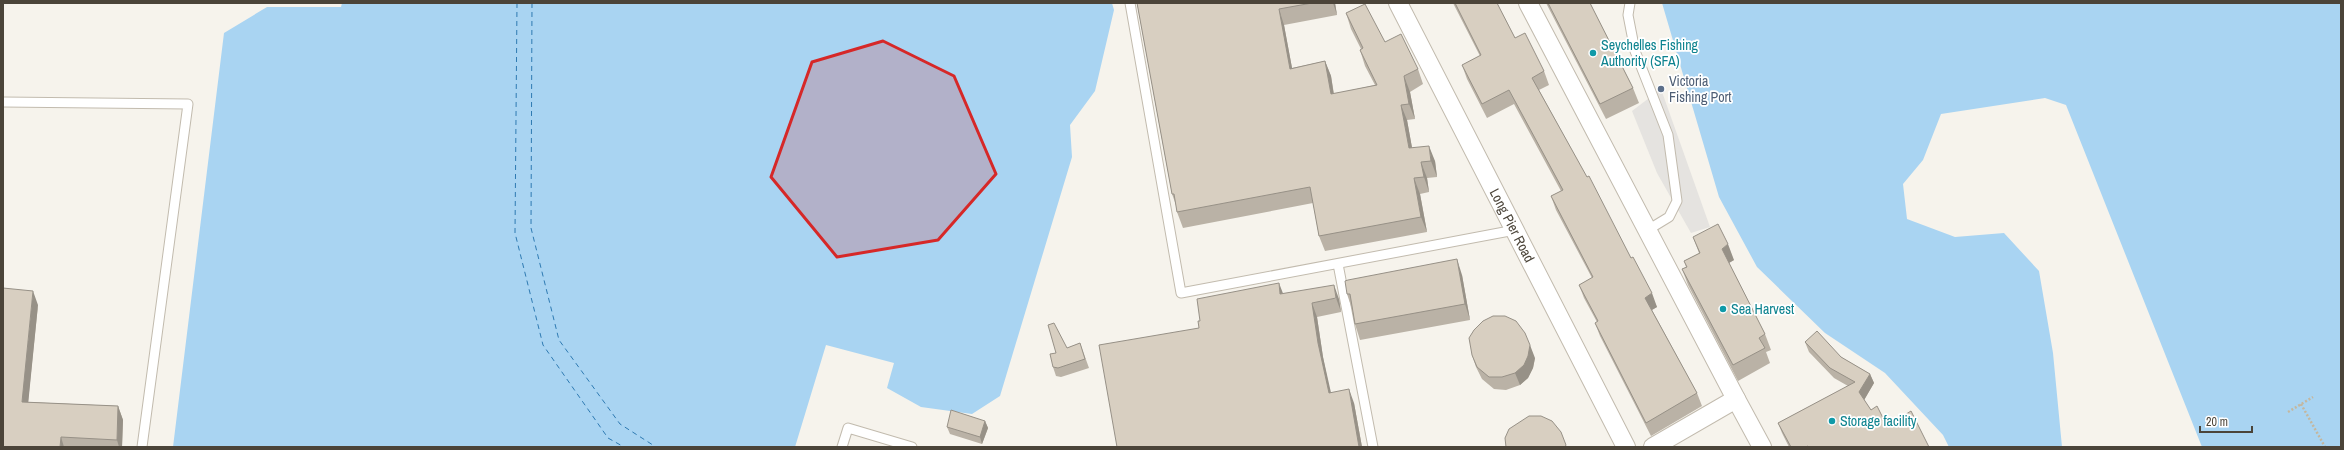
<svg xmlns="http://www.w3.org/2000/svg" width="2344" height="450" viewBox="0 0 2344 450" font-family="'Archivo Narrow',sans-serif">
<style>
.parking{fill:#e5e3e0}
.water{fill:#a9d4f2}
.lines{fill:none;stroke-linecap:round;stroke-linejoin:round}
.ferry{stroke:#2e7ab2;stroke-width:1;stroke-dasharray:5 4;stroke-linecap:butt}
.service-casing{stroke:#c2bbae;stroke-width:11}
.minor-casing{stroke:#c2bbae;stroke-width:20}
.path{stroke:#c4b79f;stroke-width:2.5;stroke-dasharray:2 2;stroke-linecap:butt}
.service{stroke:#fff;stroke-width:9}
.minor{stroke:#fff;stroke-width:18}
.wall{fill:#bab2a6}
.shaded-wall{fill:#979187}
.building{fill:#d8cfc1;stroke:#979187}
.marked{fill:#d62828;fill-opacity:0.2;stroke:#d62828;stroke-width:3;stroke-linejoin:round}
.culture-dot{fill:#0f9aa8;stroke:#fff;stroke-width:1.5}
.service-dot{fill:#5c6f8a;stroke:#fff;stroke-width:1.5}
.labels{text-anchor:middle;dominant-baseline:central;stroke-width:3.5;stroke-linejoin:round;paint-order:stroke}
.culture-label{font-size:14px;fill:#0d838f;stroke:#fff;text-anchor:start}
.service-label{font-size:14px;fill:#4e5e75;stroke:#fff;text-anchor:start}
.street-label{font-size:14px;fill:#4b4439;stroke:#fff}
</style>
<rect width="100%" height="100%" fill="#f6f3ec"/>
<path class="parking" d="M1661,89L1710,227L1691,233L1657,173L1632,111Z"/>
<path class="water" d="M342,3H1112L1114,10L1095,91L1070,125L1072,157L1000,396L972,414L921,407L887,388L894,363L826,345L795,447H173L224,33L267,7H341Z
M1662,3H2341V447H2202L2066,105L2045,98L1941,114L1923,160L1903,184L1907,219L1955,237L2004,233L2039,271L2053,353L2062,447H1949L1943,435L1885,373L1825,333L1757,267L1719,197Z"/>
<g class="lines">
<path class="ferry" d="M517,3L515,233L543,345L608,438L624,447
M532,3L531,228L559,340L620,424L656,447"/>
<g class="service-casing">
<path id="service" d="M1130,3L1181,293L1515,230
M1630,3L1628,15L1635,51L1668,135L1677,201L1669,217L1646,231
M3,102L188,104L142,447
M1338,264L1373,447
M842,447L848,428L912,447"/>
</g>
<g class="minor-casing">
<g id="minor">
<path id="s1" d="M1398,3L1626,447"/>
<path d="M1528,3L1736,399L1653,447"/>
<path d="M1736,399L1762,447"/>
</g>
</g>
<path class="path" d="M2301,404L2325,447
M2288,412L2313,397"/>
<use href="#service" class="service"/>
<use href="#minor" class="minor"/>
</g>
<path class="wall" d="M1137,3H1335L1337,15L1284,25L1292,68L1325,61L1331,76L1334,94L1375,85L1365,66L1360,50L1361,49L1351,29L1346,13L1385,42L1418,69L1423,84L1410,92L1415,119L1407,120L1412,148L1435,161L1437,177L1427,178L1429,192L1420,194L1427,232L1325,251L1319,236L1313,203L1183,228L1177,212L1176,205L1172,194Z
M1453,3H1497L1515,38L1544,71L1549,85L1539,90L1631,258L1657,307L1652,310L1697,393L1702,406L1651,436L1600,336L1595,323L1597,322L1584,298L1579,285L1592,278L1556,210L1551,196L1561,191L1514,104L1487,118L1467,79L1462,65L1480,56Z
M1546,3H1590L1633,88L1639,103L1606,119Z
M1693,237L1734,260L1729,263L1765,334L1771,350L1766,352L1770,363L1738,381L1688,285L1682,269L1686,267L1684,261L1699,253Z
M1462,275L1470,320L1360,340L1355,324L1352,309L1347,294Z
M1282,293L1339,299L1341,312L1317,317L1323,357L1330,392L1354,403L1362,447L1199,328L1200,321Z
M38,305L28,402L118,406L123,420L122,447H3Z
M1805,342L1841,357L1870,374L1874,383L1864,400L1871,410L1887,426L1929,447H1789L1782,433L1778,423L1848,386L1834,378L1809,352Z
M1080,343L1089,368L1061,377L1056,376L1053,367L1056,353L1067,348Z
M1472,355L1535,358L1533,368L1528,378L1520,385L1506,390L1494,389L1482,379L1476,367Z
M985,421L988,428L982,444L950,434L947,427Z"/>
<path class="shaded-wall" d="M1333,3H1335L1337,15Z
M1279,9L1284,25L1295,84L1290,69Z
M1325,61L1331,76L1336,110L1331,94Z
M1404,76L1410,92L1415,119L1409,104Z
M1401,105L1407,120L1415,164L1409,148Z
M1429,146L1435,161L1437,177L1431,161Z
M1421,162L1427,178L1429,192L1424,177Z
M1414,178L1420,194L1427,232L1421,217Z
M1728,244L1734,260L1727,264L1722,249Z
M1457,259L1462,275L1470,320L1465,304Z
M1279,283L1284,296L1280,294Z
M1334,285L1339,299L1341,312L1336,298Z
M33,291L38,305L27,415L22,402Z
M1652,293L1657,307L1650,311L1645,298Z
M1312,303L1317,317L1323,357L1334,406L1329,393L1318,343Z
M1530,345L1535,358L1533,368L1528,378L1520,385L1515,373Z
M1870,374L1874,383L1863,402L1859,392Z
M1349,389L1354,403L1362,447H1359Z
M118,406L123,420L122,447H119L117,440Z
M985,421L988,428L982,444L980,437Z
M61,437L64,447H60Z"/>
<path class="building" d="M1137,3H1312L1279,9L1290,69L1325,61L1331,94L1377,85L1360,50L1363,48L1346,13L1365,4L1385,42L1401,34L1418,69L1404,76L1409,104L1401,105L1409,148L1429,146L1431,161L1421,162L1424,177L1414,178L1421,217L1319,236L1310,187L1177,212L1174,194H1172Z
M1455,3H1497L1515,38L1525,33L1544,71L1532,78L1587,177L1589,176L1631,258L1633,257L1652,293L1645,298L1697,393L1646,423L1595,323L1598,321L1579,285L1593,277L1551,196L1563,190L1509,90L1482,104L1462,65L1481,55Z
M1548,3H1590L1633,88L1600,104Z
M1718,224L1728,244L1722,249L1765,334L1759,338L1765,348L1733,365L1682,269L1687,267L1684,261L1700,253L1693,237Z
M1457,259L1465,304L1355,324L1350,294H1347L1345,281L1348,280Z
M1279,283L1280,294L1334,285L1336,298L1312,303L1318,343L1329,393L1349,389L1359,447H1117L1099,345L1199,328L1198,321H1200L1197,299Z
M3,288L33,291L22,402L118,406L117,440L61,437L60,447H3Z
M1493,316H1505L1516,321L1525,333L1530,345L1528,356L1524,365L1515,373L1502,377H1489L1477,367L1472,355L1469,338L1474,330L1483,321Z
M1054,323L1067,348L1080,343L1085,359L1058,368L1053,367L1050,354L1056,353L1048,325Z
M1817,331L1841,357L1870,374L1859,392L1871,410L1877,406L1887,426L1911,411L1929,447H1809L1808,446L1806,447H1791L1778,423L1855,382L1830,368L1805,342Z
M951,410L985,421L980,437L947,427Z
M1529,416H1541L1552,421L1561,432L1566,445L1565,447H1506L1505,438L1509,429Z"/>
<path class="marked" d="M883,41L954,76L996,174L938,240L837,257L771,177L812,62Z"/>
<g class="culture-dot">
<circle cx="1593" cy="53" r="4"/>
<circle cx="1723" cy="309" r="4"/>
<circle cx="1832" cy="421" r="4"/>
</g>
<circle class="service-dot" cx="1661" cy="89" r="4"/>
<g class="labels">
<g class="culture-label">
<text x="1601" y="45">Seychelles Fishing<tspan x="1601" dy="16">Authority (SFA)</tspan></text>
<text x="1731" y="309">Sea Harvest</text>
<text x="1840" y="421">Storage facility</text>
</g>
<g class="service-label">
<text x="1669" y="81">Victoria<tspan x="1669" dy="16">Fishing Port</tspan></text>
</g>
<g class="street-label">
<text stroke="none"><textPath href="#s1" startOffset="250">Long Pier Road</textPath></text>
</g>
</g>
<rect width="2344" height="450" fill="none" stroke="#4b4439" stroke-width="8"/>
<path d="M2200 426v6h52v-6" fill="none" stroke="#4b4439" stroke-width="2"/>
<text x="2206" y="426" font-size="12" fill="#4b4439" stroke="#ffffff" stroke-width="3" paint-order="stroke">20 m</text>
</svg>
